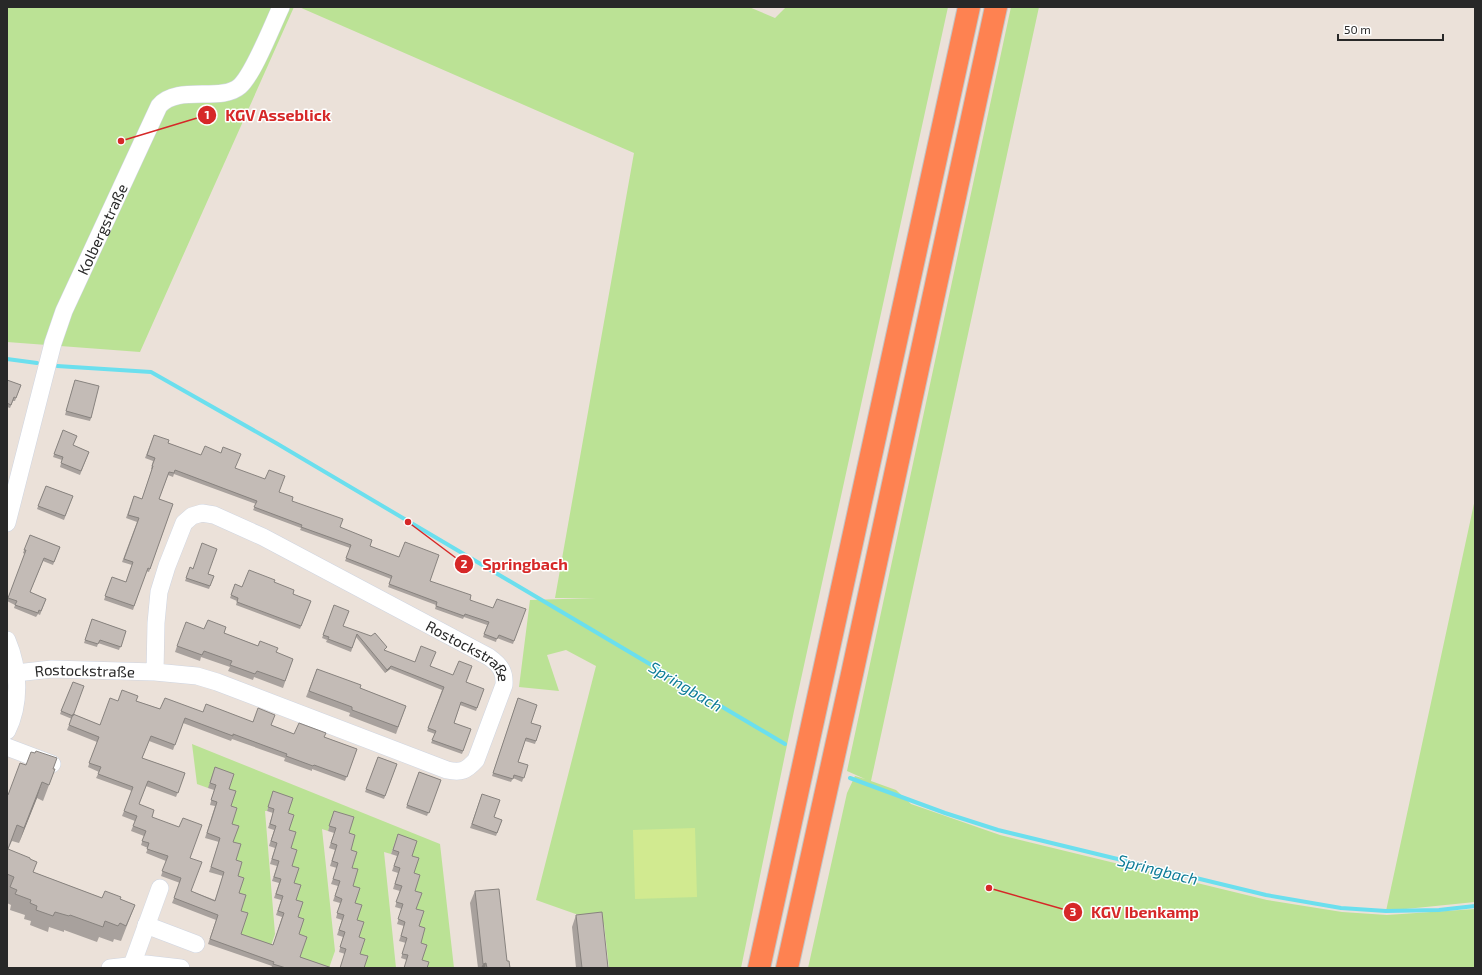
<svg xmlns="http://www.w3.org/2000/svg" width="1482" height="975" viewBox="0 0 1482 975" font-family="'Exo 2',sans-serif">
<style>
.green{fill:#bbe295}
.pitch{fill:#d1ea90}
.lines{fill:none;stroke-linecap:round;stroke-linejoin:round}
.stream{stroke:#6bdfee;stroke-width:4}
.minor-casing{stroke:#cfd5e1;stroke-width:18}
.highway-casing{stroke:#c3c3c3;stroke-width:24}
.minor{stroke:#fff;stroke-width:17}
.highway{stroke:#fe8251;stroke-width:22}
.wall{fill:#a8a19d}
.shaded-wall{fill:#88837f}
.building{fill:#c3bbb6;stroke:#88837f}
.labels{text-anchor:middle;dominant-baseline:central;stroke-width:3;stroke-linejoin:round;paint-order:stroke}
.street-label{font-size:15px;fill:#282828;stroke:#fff}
.water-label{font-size:16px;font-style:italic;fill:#0d7c97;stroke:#fff}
.leader{fill:none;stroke:#d62828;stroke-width:1.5}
.callout-dot{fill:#d62828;stroke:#fff;stroke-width:1.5}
.mark-label{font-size:12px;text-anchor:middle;font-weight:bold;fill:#fff}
.callout-label{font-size:16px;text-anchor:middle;font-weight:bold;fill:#d62828;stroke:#fff;stroke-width:3;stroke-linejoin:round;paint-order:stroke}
</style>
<rect width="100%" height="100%" fill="#ebe1d9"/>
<path class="green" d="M7,7H294L140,352L7,342Z
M299,7H749L775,18L786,7H948L794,711L741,968H609L604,924L536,900L596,666L566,650L547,655L559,691L519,687L530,600L596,598H555L634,153Z
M1011,7H1039L871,781L896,790L911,804L1000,835L1267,900L1342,912L1387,915L1475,909V968H808L847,793L855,776L865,779L847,771Z
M1475,499V902L1386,911Z
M192,744L440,844L454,968H426L420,965L412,877L396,839L391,854L384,852L396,968H364L359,958L349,854L333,816L328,831L322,829L335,951L329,968L298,961L288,835L272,796L267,811H265L275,934L270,949L240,939L239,915L227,794L232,778L208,788L197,784Z"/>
<path class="pitch" d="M695,828L697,897L635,899L633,830Z"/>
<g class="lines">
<path class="stream" d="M7,359L37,363
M57,366L151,372L276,443L785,744
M850,778L945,813L998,830L1266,895L1341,908L1386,911L1439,910L1475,906"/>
<g class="minor-casing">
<g id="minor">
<path id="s1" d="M7,523L53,343L64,311L159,106C178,84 221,103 240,86C254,73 272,26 281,7"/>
<path d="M7,640C19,668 21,703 7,731"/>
<path id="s2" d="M16,673L52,669L155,672L156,623L159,592L167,566L184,523L192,516L202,513L214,515L263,537L489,657C500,665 505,671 504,685L476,760C466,771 461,773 447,770L217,682L197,676L155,672"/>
<path d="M7,747L52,764"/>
<path d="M146,925L196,944"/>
<path d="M132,965L160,888"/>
<path d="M110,968L146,964L181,968"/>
</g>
</g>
<g class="highway-casing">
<path id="highway" d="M759,968L969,7
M787,968L852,674L996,7"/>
</g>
<use href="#minor" class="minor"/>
<use href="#highway" class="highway"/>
</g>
<path class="wall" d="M7,380L21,385L15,401H13L10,408L7,407Z
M74,383L91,418L90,421L65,415Z
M63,430L73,445L89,452L80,475L60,467L62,460L53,457Z
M154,435L168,443L235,468L279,492L292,501L340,527L370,546L430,581L470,600L514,641L513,644L497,638L496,642L483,637L487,625L464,617L463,619L435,609L436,605L388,587L391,579L345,561L350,548L300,530L301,528L253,510L256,504L174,474L173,477L168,475L159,499L173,504L149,572L146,571L133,610L104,600L112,577L126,582L132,565L122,562L137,522L126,518L134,496L142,499L152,469H151L153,461L145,458Z
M46,486L73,496L64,520L37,509Z
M30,535L60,547L53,565L43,561L30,592L46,599L40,615L38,614L36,617L14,608L15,605L7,601L8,598L25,554L23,553Z
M190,567L214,576L209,589L185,581Z
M235,584L242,587L293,595L311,601L300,629L236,605L237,601L230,598Z
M334,605L343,626L386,651H385L415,662L430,666L466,682L484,689L476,711L460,705L454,723L471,729L462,754L431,743L435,734L427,731L442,690L390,669L385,673L356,637L351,652L326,642L327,640L322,638Z
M92,619L126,631L119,650L98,643L97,647L84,643Z
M204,629L224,633L293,659L283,688L254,677L253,680L228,671L230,667L201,657L200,661L175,652L177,646Z
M317,669L360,688L406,706L396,734L349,716L350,713L306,697Z
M73,682V714L100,725L118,701H136L160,709L203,712L271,725L294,734L324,737L357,749L345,781L312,769V771L284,761L285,758L232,739L231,741L183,723L173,750L149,741L142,758L185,773L176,797L146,786L139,804L190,858L191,891L215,900L223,876L209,872L219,842L205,838L215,806L210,805L214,790L208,788L215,767L229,789L233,842L238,876L241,911V934L273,945L282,917L276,915L281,900L274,898L279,883L272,881L277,866L270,864L275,848L269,846L274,830L268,828L273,813L267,811L273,791L288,813L292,866L296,900L299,934L300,957L332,968H271L272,966L208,944L216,920L172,903L180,883L161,876L166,861L146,853L148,848L141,845L144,836L131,831L135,821L122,816L132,791L96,778L99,772L88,767L97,742L67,730L73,715L72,719L60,714Z
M518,698L531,723L541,726L535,744L525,741L518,762L528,765L522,782L513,778L511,782L492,776Z
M378,757L397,764L384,799L365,792Z
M26,765L55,769L43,801L37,798L19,843L12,841L8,849L30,859L33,872L102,898L120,899L135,905L121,941L114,939L113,942L99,937L97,942L64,930V932L49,927L48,932L30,925L31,921L24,919L25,915L10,910L11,905L7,903V894L8,892H7V794L8,795Z
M419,772L441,780L427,816L406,808Z
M482,794L494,817L502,820L496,836L470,828Z
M334,811L349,833L353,886L357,920L360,954H345L339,952L343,937L337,935L342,920L336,918L340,903L333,901L338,886L331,884L337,868L330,866L335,850L329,848L334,833L328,831Z
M398,834L412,856L416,909L421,943L422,960H407L401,958L406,943L399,941L404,926L397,924L402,909L395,907L400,891L393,889L398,873L392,871L397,856L391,854Z
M475,891L507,961L510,968H478L470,903Z
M576,915L608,968H576L572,927Z"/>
<path class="shaded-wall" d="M391,666L390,669L385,673L387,670Z
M42,782L37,798L19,843L24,828Z
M486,963L485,968H481L483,964Z"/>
<path class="building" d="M7,380L21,385L16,398L14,397L11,405L7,403Z
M75,380L99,386L91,418L66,411Z
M63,430L77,436L73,445L89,452L81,471L61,463L63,457L54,454Z
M154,435L169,440L168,443L201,455L205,446L221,453L223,447L241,454L235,468L265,479L269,470L285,476L279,492L293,497L292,501L343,519L340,527L372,540L370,546L399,557L405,542L439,555L430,581L471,595L470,600L493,608L497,599L526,609L514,641L499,635L497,639L484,634L489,622L465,614L464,616L436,606L437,602L389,584L392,576L346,558L351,545L301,527L302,525L254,507L257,501L175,470L174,473L169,472L159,499L173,504L150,569L148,568L134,606L105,596L112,577L126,582L133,562L124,559L139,518L128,515L134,496L142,499L153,466H152L155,458L147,455Z
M46,486L73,496L65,516L38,506Z
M30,535L60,547L54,562L44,558L30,592L46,599L41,611L39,610L38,613L15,605L17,601L8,598L26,550H24Z
M202,543L217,549L208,574L214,576L210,586L186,578L190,567L193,569Z
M249,570L275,580L274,582L294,590L293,594L311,601L301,626L237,602L238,598L231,595L235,584L242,587Z
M334,605L349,611L343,626L371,636L375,633L387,647L384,650L415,662L421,646L436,652L430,666L453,675L459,661L472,666L466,682L484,689L477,708L461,702L454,723L471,729L463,751L432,740L436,731L428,728L444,687L391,666L387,670L357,634L352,648L328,639L329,637L323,635Z
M92,619L126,631L121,647L100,640L98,644L85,640Z
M208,620L226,627L224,633L258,646L260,641L278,648L276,652L293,659L285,681L257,671L255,674L230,665L232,661L204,651L202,655L177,646L186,622L204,629Z
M317,669L361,685L360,688L406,706L398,727L352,710V707L309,691Z
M73,682L84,686L73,716L61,711Z
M122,690L138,696L136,701L160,709L165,698L203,712L206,704L253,722L258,708L275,715L271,725L294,734L299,723L326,733L324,737L357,749L347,777L314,765L313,766L286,756L287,754L233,734V736L185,718L175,745L151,736L142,758L185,773L178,793L148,781L139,804L154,810L152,817L179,827L183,818L202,825L190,858L202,862L191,891L215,901L224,872L211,867L220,838L207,833L217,802L211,800L216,785L210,783L215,767L234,774L229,789L236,791L231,806L237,808L232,824L239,826L233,842L241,844L236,860L242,862L238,876L244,878L239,893L246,895L241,911L248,913L241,934L273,945L284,913L278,911L283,896L276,894L281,879L274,877L279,861L272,859L277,843L271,841L276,826L270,824L274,809L268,807L273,791L293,798L288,813L294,815L289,830L296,832L291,848L297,850L292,866L299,868L294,883L301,885L296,900L303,902L298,917L304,919L299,934L307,937L300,957L332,968H286L273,964L274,962L210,939L218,915L174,898L181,878L162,871L168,856L147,849L149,843L142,841L146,831L133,826L137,816L124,811L133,787L98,774L101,767L89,763L99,737L69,725L73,714L100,725L110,698L118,701Z
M518,698L537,705L531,723L541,726L536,741L526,738L518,762L528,765L524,778L514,775L513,779L493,773Z
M36,751L57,758L53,769H55L49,785L42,782L24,828L17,825L8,849L30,858V859L37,862L33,872L102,898L105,891L121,897L120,899L135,905L126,926L120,923L118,926L105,921L103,927L70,915L69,916L55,912L53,916L36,910L37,906L30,903L31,900L15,894L17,890L10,887L14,877L7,874V794L8,795L20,763L26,765L31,752L35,753Z
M378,757L397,764L385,796L366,789Z
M419,772L441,780L429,813L407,805Z
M482,794L500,800L494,817L502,820L497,833L472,824Z
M334,811L354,817L349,833L355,835L351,850L357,852L352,868L358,869L353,886L360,888L355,903L362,905L357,920L364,922L359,937L365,939L360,954L368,956L364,968H340L346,949L340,947L345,932L339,930L344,915L337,913L342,899L335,896L340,881L333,879L338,863L332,861L337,845L331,843L336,828L329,826Z
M398,834L417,841L412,856L419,858L414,873L420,875L415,891L422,893L416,909L424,911L419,926L425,928L421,943L427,945L422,960L429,962L427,968H404L408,955L402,954L407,938L401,936L405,922L398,919L403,904L396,902L402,886L395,884L400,868L394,866L399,852L393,850Z
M499,889L507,961H509L510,968H487L486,963L483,964L475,891Z
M602,912L608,968H582L576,915Z"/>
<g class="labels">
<g class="street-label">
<text stroke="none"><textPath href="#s1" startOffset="310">Kolbergstraße</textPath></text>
<text stroke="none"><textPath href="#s2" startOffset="616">Rostockstraße</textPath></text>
<text stroke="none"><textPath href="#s2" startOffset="69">Rostockstraße</textPath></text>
</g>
<g class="water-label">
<text transform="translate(686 686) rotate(31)">Springbach</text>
<text transform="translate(1158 869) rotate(14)">Springbach</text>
</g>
</g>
<path class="leader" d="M121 141L207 115M408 522L464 564M989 888L1073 912"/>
<g class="callout-dot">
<circle cx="121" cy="141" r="4"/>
<circle cx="408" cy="522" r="4"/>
<circle cx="989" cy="888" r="4"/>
<circle cx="207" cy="115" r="10"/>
<circle cx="464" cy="564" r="10"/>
<circle cx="1073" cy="912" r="10"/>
</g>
<g class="mark-label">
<text x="207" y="119">1</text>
<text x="464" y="568">2</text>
<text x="1073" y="916">3</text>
</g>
<g class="callout-label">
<text x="278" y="121">KGV Asseblick</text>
<text x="525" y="570">Springbach</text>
<text x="1145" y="918">KGV Ibenkamp</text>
</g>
<rect width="1482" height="975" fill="none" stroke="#282828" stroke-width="16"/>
<path d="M1338 34v6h105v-6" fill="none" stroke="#282828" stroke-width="2"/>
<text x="1344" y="34" font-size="12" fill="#282828" stroke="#ffffff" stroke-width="3" paint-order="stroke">50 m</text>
</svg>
